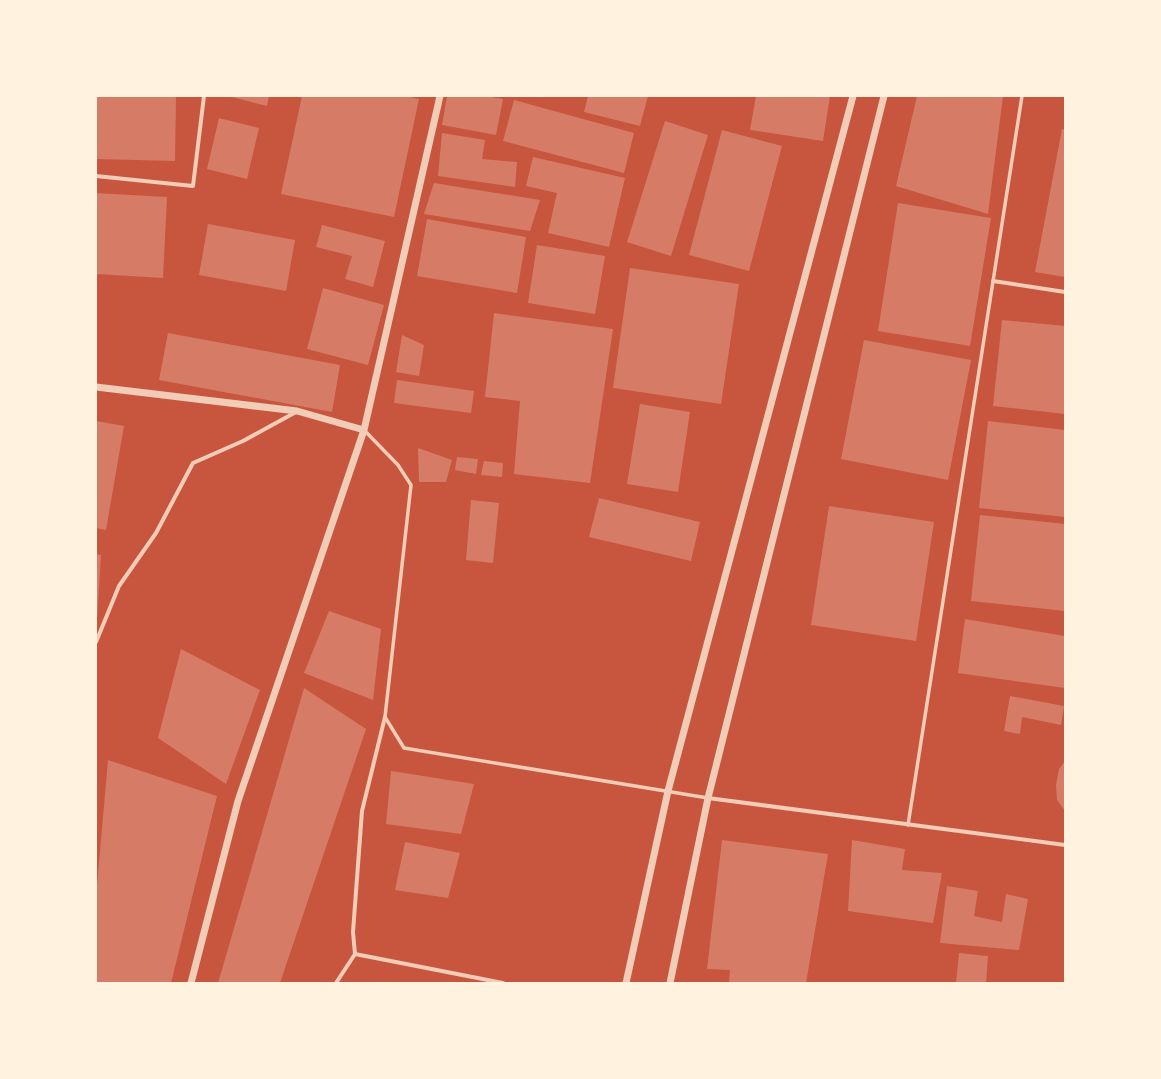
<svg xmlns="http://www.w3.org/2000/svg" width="1161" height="1079" viewBox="0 0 1161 1079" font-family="Lora,serif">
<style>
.building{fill:#d67c66}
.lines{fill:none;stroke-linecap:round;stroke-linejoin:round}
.pedestrian{stroke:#f1ccb7;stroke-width:3.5}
.minor{stroke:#f1ccb7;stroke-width:4}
.tertiary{stroke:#f1ccb7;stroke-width:7}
</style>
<rect width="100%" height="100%" fill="#c8553d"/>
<path class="building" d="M96,96H176L175,161L96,159Z
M228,96H269L267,106Z
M302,96H406L419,99L394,217L281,194Z
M447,96H485L503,99L496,135L442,125Z
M588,96H648L640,126L584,112Z
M756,96H830L823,141L750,130Z
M917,96H1003L988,214L896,186Z
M514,100L634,133L624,173L503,141Z
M219,118L259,128L247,179L207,169Z
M665,121L708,135L671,256L627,242Z
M1062,129L1065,130V277L1035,272Z
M722,130L782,146L749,271L689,255Z
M442,133L485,140L482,159L517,162L515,187L438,176Z
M533,157L625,178L609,247L548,233L557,193L526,186Z
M434,183L540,200L530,231L424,214Z
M96,193L167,197L163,278L96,274Z
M898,203L991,218L970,346L878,331Z
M427,219L526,237L517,293L417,276Z
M208,224L295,240L286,291L199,275Z
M322,225L385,241L373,287L345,279L352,256L316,247Z
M537,245L605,256L595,314L528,303Z
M630,268L739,284L721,404L613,388Z
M323,288L384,305L368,365L307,349Z
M494,313L613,329L590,483L514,474L520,401L485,397Z
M1002,320L1065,326V414L993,406Z
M168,333L340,365L332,412L159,380Z
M402,335L424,345L419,376L396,372Z
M864,340L971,360L948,480L841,459Z
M397,380L474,391L471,413L394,403Z
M640,404L690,412L678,492L627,484Z
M96,421L124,426L106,530L96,528Z
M988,421L1065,430V517L979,508Z
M418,448L452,460L446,482H419Z
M457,457L478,459L476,474L455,470Z
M484,461L503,463L502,477L481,475Z
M599,498L700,522L691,561L589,537Z
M471,500L499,503L493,563L466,560Z
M829,506L934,522L916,641L811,625Z
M980,515L1065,524V611L971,601Z
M96,554L101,555L97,620H96Z
M329,611L381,629L373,700L304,673Z
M965,619L1065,636V688L958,673Z
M181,649L260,690L226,784L158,738Z
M304,688L366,729L280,983H218Z
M1010,696L1064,706L1061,725L1022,717L1020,734L1004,731Z
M108,760L217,796L171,983H96V897Z
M1065,761V811L1057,800L1056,785L1059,769Z
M391,771L474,784L461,834L386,824Z
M722,840L828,854L806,983H729L730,970L707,969Z
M852,840L905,849L902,870L942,873L933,923L848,911Z
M405,842L460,853L448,898L395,890Z
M947,886L978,891L974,916L1002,922L1006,894L1028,899L1019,950L940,943Z
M959,953L988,956L986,983H956Z"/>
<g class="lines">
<path class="pedestrian" d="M364,430L398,465L411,485L385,717L404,748L708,798
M908,825L1022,96"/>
<path class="minor" d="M96,176L193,186L204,96
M993,281L1065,292
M96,642L119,586L156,533L193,463L243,441L296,412
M708,798L1065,845
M355,954L503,983
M336,983L355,954L353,932L362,811L385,717"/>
<path class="tertiary" d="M96,387L297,411L364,430
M191,983L238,801L364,430L440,96
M626,983L668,791L853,96
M670,983L708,798L884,96"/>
</g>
<rect width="1161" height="1079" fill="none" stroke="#fff3e0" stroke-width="194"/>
</svg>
